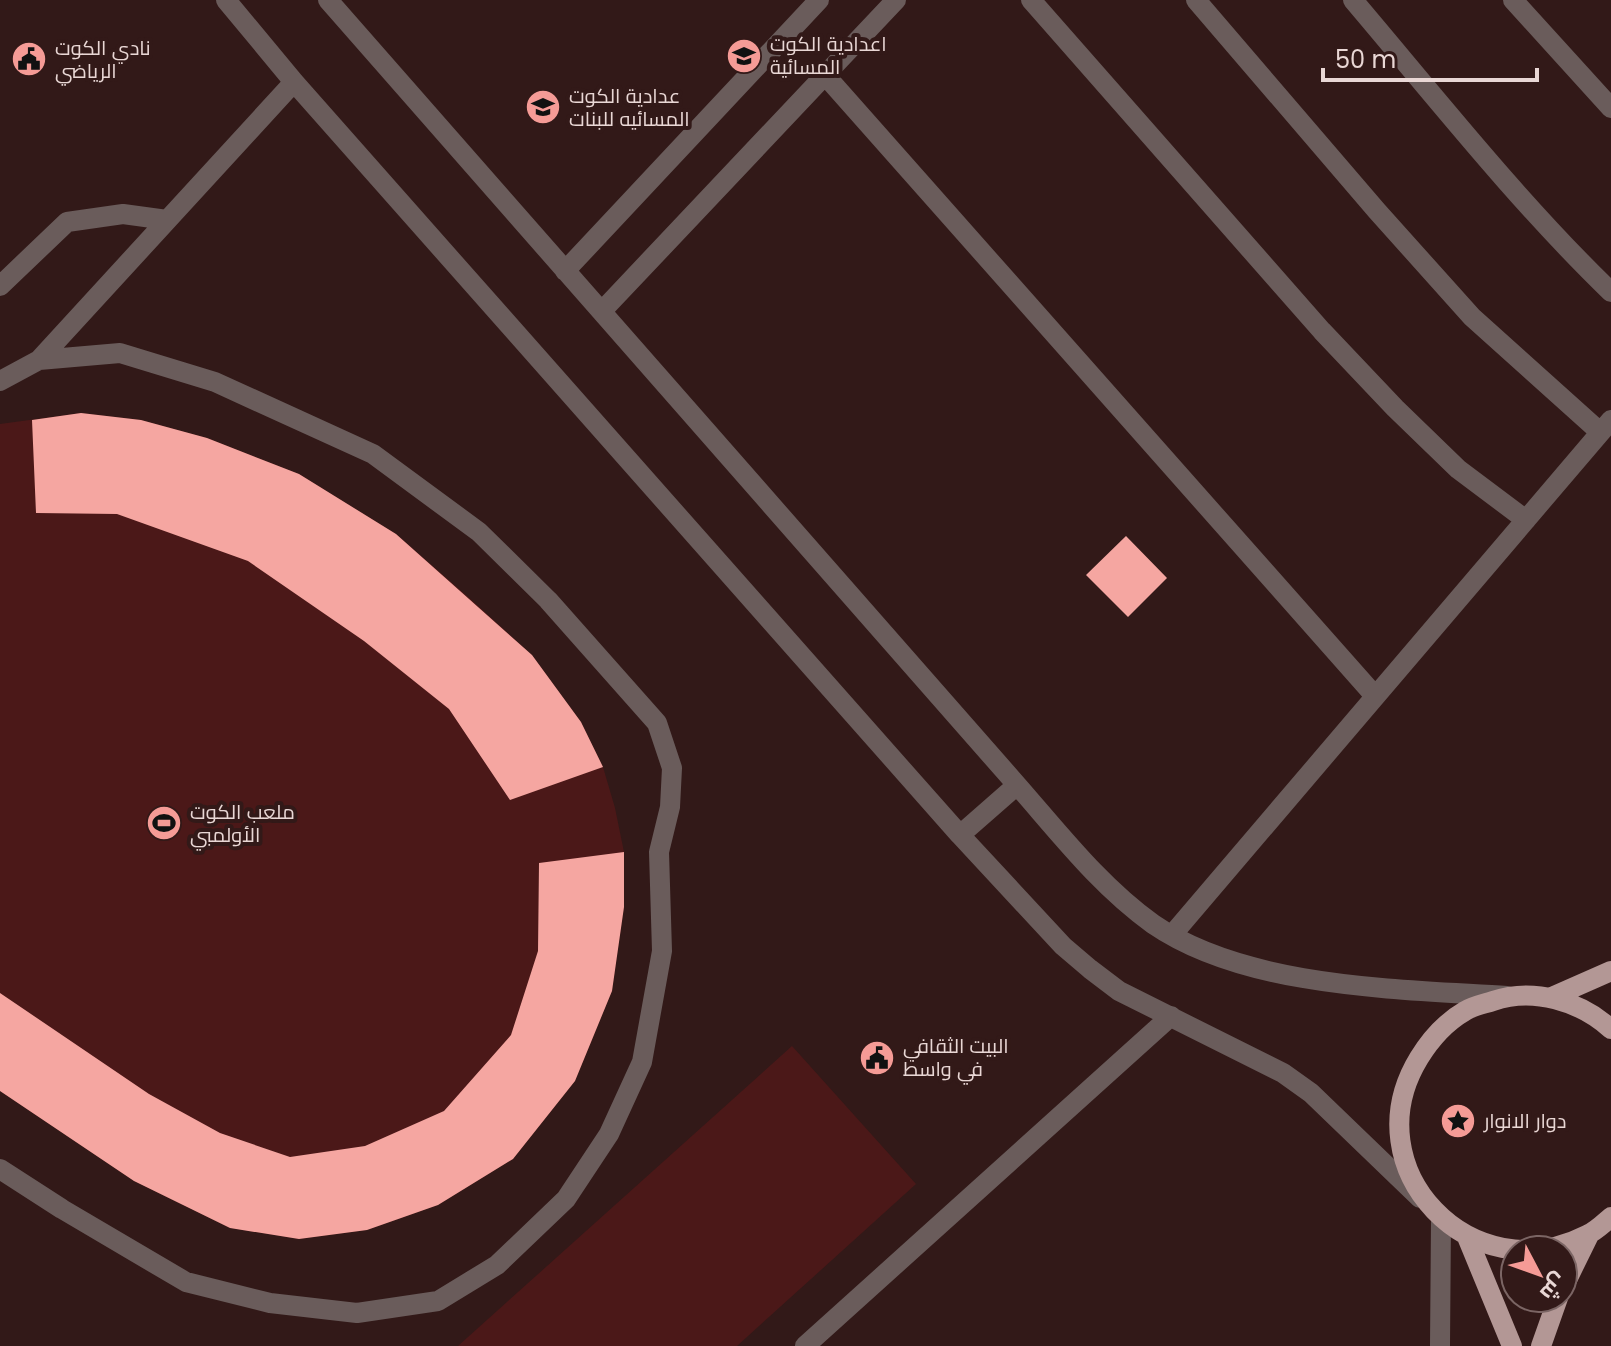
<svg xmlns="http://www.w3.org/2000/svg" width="1611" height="1346" viewBox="0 0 1611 1346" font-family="Poppins,Cairo,sans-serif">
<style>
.green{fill:#4b1818}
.building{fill:#f5a6a1}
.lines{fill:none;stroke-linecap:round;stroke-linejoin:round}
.minor{stroke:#6a5c5b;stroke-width:20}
.major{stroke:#b39795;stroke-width:20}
.labels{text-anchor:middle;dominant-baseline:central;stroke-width:8;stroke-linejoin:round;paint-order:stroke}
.poi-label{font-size:20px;fill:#e9d7d5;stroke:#321918;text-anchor:start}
</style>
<rect width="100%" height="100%" fill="#321918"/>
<path class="green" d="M81,413L141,420L207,438L299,474L396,534L466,595L532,655L581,722L603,767L615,808L624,852V907L612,991L575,1081L513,1159L438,1205L367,1230L299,1239L230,1228L134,1181L0,1091V424Z
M792,1046L916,1184L737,1346H458Z"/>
<path class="building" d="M81,413L141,420L207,438L299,474L396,534L532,655L581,722L603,767L510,800L449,709L364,641L248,561L117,514L36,513L32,420Z
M1126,536L1167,578L1128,617L1086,575Z
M624,852V907L612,991L575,1081L513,1159L438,1205L367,1230L299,1239L230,1228L134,1181L0,1091V993L149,1094L220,1133L290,1157L365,1146L444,1111L511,1035L538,951L539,863Z"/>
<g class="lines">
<path class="minor" d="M226,0L294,82L960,835L1063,946L1090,969L1119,991L1283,1073L1311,1093L1420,1198
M328,0L1017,785C1060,834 1100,886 1153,924C1246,988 1398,989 1507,996
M1031,0L1322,331L1395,408L1458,469L1526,520
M1196,0L1377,211L1472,317L1600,432
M1353,0C1437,99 1518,202 1611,292
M1513,0L1611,108
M825,75L1375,696
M565,271L819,0
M0,286L67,222L123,214L167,220
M602,311L896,0
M39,360L294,82
M0,381L39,360L120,353L215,382L373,454L479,532L548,600L657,723L672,768L670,807L659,852L662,951L642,1062L609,1134L566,1199L497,1265L438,1301L357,1313L270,1303L186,1282L62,1209L0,1169
M960,835L1017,785
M1172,935L1611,420
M805,1346L1171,1016
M1440,1346L1441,1219"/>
<path class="major" d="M1552,997L1611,971
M1611,1029C1580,1001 1533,987 1493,1001C1484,1004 1473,1006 1465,1011C1446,1022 1430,1040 1419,1058C1351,1169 1472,1294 1587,1235C1596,1231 1604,1223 1611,1217
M1467,1237L1512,1346
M1563,1288L1589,1235
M1541,1346L1558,1298"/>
</g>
<defs>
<g id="school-disc" transform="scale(1.8)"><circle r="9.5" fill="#f59b96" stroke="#321918"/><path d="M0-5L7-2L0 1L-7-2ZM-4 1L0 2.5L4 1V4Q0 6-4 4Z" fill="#111"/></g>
<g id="civic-disc" transform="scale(1.8)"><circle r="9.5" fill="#f59b96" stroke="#321918"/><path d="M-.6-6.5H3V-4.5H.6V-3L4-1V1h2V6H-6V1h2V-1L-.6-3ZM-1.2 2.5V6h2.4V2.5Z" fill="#111"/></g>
<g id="stadium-disc" transform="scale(1.8)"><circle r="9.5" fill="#f59b96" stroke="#321918"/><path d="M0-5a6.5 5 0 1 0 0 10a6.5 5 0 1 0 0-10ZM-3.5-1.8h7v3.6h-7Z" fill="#111"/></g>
<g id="sight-disc" transform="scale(1.8)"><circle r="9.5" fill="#f59b96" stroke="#321918"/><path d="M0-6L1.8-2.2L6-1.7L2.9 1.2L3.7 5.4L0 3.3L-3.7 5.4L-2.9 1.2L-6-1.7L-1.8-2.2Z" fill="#111"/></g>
</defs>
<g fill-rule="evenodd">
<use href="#school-disc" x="744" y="56"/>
<use href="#civic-disc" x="29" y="59"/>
<use href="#school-disc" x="543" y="107"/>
<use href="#stadium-disc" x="164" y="823"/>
<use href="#civic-disc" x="877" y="1058"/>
<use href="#sight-disc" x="1458" y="1121"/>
</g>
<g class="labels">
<g class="poi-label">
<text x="770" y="44">اعدادية الكوت<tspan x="770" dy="23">المسائية</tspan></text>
<text x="55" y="48">نادي الكوت<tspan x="55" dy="23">الرياضي</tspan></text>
<text x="569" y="96">عدادية الكوت<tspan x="569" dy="23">المسائيه للبنات</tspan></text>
<text x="190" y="812">ملعب الكوت<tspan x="190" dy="23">الأولمبي</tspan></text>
<text x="903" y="1046">البيت الثقافي<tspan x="903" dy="23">في واسط</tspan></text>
<text x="1484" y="1121">دوار الانوار</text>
</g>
</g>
<g transform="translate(1539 1274) rotate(131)"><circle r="38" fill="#321918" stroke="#7b6564" stroke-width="2"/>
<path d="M0-6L14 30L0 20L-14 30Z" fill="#f59b96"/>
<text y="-12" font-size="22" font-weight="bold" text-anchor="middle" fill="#e9d7d5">ش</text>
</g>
<path d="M1323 68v12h214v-12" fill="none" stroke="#e9d7d5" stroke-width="4"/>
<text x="1335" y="68" font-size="24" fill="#e9d7d5" stroke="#321918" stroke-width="6" paint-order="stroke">50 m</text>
</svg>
